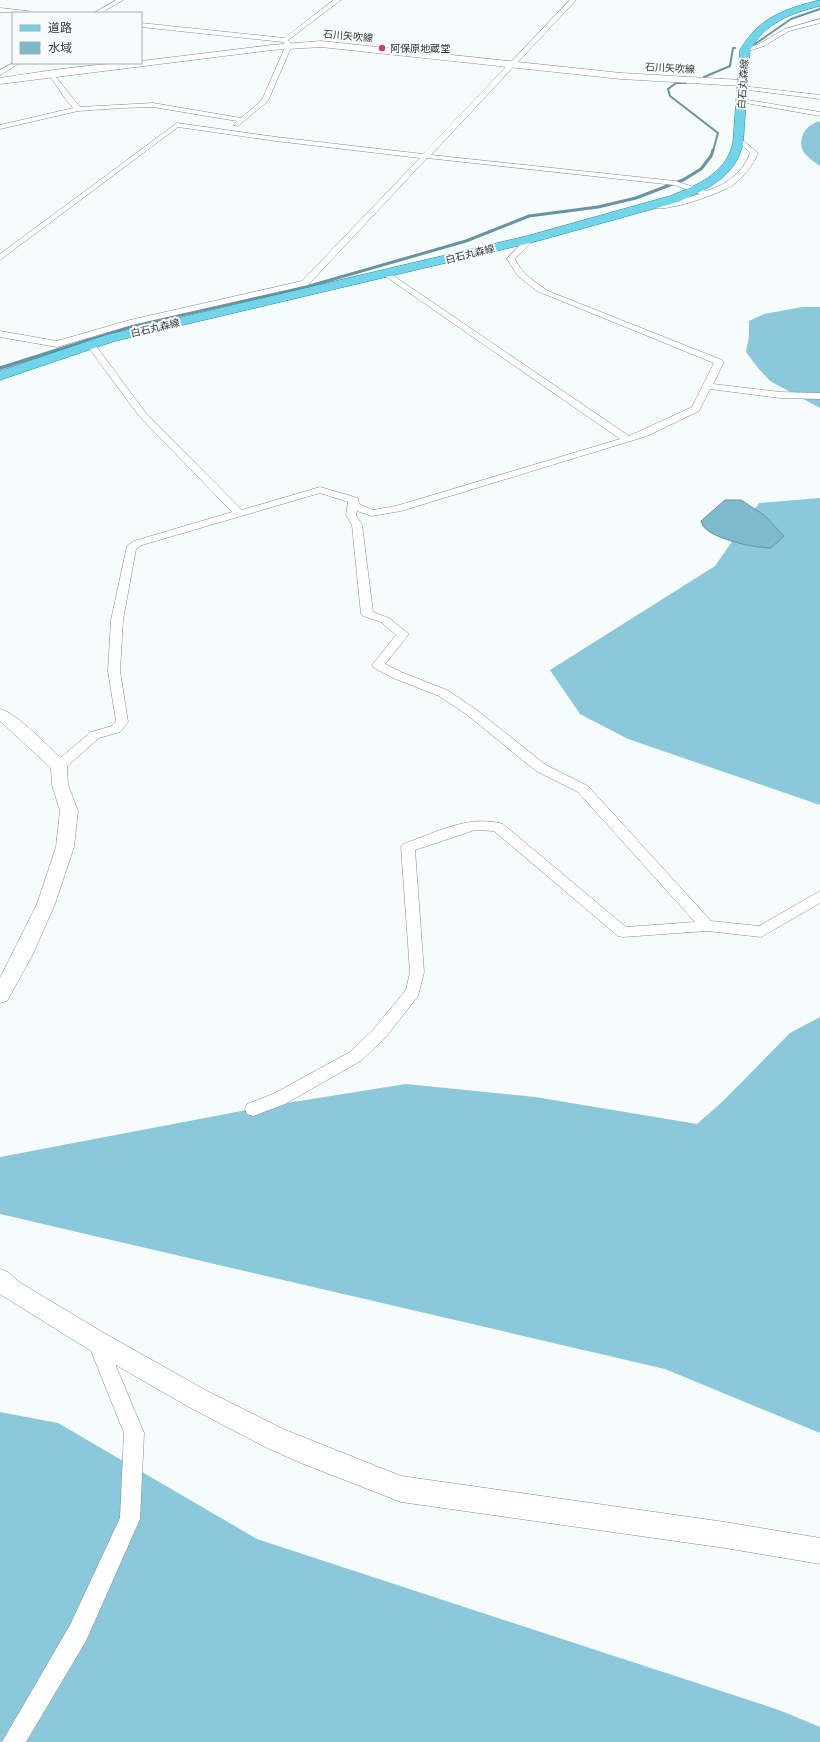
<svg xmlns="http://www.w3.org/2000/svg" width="820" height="1742" viewBox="0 0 820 1742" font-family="Poppins,'Noto Sans JP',sans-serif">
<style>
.forest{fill:#8bc8d9}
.water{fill:#7ebacc;stroke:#6993a0}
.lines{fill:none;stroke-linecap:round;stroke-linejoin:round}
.stream-far2{stroke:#6993a0;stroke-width:2}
.stream-far1{stroke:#6993a0;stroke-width:3}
.stream{stroke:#6993a0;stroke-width:3.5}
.minor-casing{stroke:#868a8b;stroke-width:1}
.tertiary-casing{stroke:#868a8b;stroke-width:1}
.secondary-casing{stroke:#868a8b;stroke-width:1}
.primary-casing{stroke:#208ca1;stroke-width:1}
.minor{fill:#fff;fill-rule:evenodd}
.tertiary{fill:#fff;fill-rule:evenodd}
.secondary{fill:#fff;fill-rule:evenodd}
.primary{fill:#71d4e8;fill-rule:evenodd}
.poi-dot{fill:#cd3e67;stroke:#f6fbfc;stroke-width:1.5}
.labels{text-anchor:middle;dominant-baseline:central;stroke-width:4;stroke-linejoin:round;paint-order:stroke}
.far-street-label{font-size:10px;fill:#373939;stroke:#f6fbfc}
.far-poi-label{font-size:10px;fill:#373939;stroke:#f6fbfc;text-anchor:start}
</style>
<rect width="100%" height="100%" fill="#f6fbfc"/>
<path class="forest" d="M820,121V166C815,163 806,156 803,151C797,137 807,124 820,121Z
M802,307H820V408L770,381L758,368L746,352L749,336V321L764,314Z
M820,498V805L628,739L580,714L550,670L715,566L759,503Z
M820,1017V1433L665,1369L0,1214V1157L268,1106L406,1084L535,1097L697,1124L721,1103L790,1033Z
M0,1412L58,1423L257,1539L779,1710L820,1727V1742H0Z"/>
<path class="water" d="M725,500H741L764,515L784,536L771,548C755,548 718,540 706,529C704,528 702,524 701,521Z"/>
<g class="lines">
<path class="stream-far2" d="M755,44L791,19L820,9
M704,77L730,66L733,48H735
M686,83H676L668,89L670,96L718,133L713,151"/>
<path class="stream-far1" d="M86,341L133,326L313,285L466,241L529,216L598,207L636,198L683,180L701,169L711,156L713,150"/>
<path class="stream" d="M0,368L89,340"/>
<g class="minor-casing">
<path id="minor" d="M116,0H123L101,13H94Z
M334,0H341L288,40L292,45L268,101L238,126L233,125L237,121L153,107L122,108L78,111L0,129V125L73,108L64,97L48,73L51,71L80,107L153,103L241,118L262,100L286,45L283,42L141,27V23L284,38Z
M570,0H576L431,155L675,181L707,191C726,184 743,173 750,153L742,145L735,143L744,141L758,153C753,165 744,177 733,185C721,193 660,216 648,206L649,204L668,203L700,194L674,185L427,158L308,285L132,325L57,347L0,337V331L57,341L130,320L302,281L420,158L276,141L178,127L0,260V254L177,123L276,137L423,154Z
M0,8L28,11L31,13L0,12Z
M820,19V23L789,31L764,46L745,52L742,50L759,44L785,29Z
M13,63H20L0,75V70Z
M742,86L820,95V99L740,89V87Z
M742,99L820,112V116L740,102V100Z
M527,237L534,239L515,259C522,274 535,282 548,291L722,360L724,362L713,384L780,392L820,393V399L780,398L710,389L699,411L647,436L401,511L372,516L357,511L356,515L362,525L373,612L389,618L409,634L385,664L401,672L447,690L474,708L546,765L588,786L711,921L759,926L820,891V903L761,937L707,931L623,937L618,936L494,831L475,830L415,850L424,972L418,996L385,1038L362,1060L285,1104L253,1116L247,1114L245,1109L247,1104L273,1094L350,1052L373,1030L406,990L410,972L401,847L403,844C435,833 469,814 503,824L626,927L695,922L578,792L536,771L466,714L439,696L393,678L374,668L372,665L396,635L381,622L363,616L361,614L352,525L346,515L348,502L320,493L142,545L136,549L123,620L120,671L128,722L120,732L99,738L64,769H54L53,766L54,763L91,732L112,726L116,721L108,671L111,620L127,546L134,541L232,512L139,416L86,344L87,342H93L145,412L242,510L320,487L358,498L359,504L373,510L396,506L620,439L385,276V272H388L629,436L692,407L714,363L537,291L518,276L507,259Z
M96,1332L103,1335L144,1433L140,1519L86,1641L26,1742H2L70,1625L120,1518L124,1433L87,1341L89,1335Z"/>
</g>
<g class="tertiary-casing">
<path id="tertiary" d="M0,709C19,714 49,748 65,762L67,766L68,785L78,811L74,847L55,904L32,956L7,1001L0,1003V978L37,904L56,847L60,811L52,785L51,768L0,721Z
M0,1269L8,1272L19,1282L104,1333L207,1391L283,1429L401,1476L725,1522L820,1538V1564L725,1548L401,1502L301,1463L265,1447L189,1407L88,1349L3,1296L0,1294Z"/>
</g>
<g class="secondary-casing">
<path id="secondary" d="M321,41L621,73L742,80L747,83L742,86L621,79L321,47L272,50L0,84V78C46,71 94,63 141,63V61L272,45Z"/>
</g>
<g class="primary-casing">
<path id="primary" d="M820,0V6C791,13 765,23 750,50L743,143C736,177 707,189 678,202L530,243L115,341L0,380V371L106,335L527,236L670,196C697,185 725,175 733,143L740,50C759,17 785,9 820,0Z"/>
</g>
<use href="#minor" class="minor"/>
<use href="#tertiary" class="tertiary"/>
<use href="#secondary" class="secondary"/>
<use href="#primary" class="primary"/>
</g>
<circle class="poi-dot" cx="382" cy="48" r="4"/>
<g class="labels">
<g class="far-street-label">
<text transform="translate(348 36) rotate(5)">石川矢吹線</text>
<text transform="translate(670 68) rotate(3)">石川矢吹線</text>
<text transform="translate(743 84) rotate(-86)">白石丸森線</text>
<text transform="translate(470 254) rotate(-14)">白石丸森線</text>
<text transform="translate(155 328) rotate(-13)">白石丸森線</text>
</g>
<g class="far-poi-label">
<text x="390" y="48">阿保原地蔵堂</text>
</g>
</g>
<rect x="12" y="12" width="130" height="52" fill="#f6fbfc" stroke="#aaadae"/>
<rect x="20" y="25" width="20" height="6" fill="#71d4e8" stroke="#aaadae"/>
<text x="48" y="32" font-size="12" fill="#373939">道路</text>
<rect x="20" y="42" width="20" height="12" fill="#7ebacc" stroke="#aaadae"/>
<text x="48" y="52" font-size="12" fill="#373939">水域</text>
</svg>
